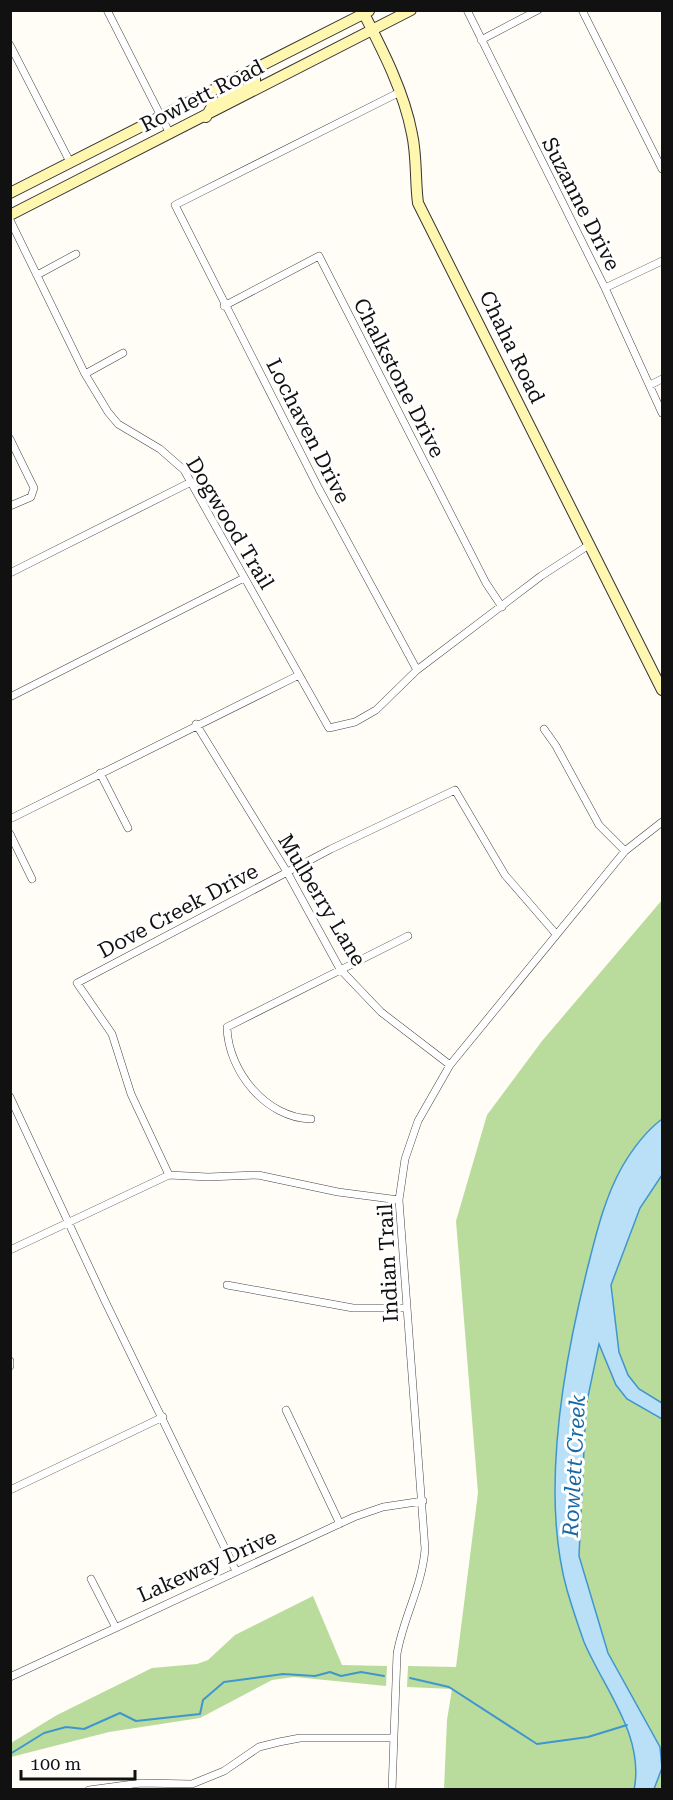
<svg xmlns="http://www.w3.org/2000/svg" width="673" height="1800" viewBox="0 0 673 1800" font-family="'Roboto Serif',serif">
<style>
.forest{fill:#b9dc9c}
.water{fill:#b9e0f7;stroke:#3f96cf;stroke-width:1.5}
.lines{fill:none;stroke-linecap:round;stroke-linejoin:round}
.stream{stroke:#3f96cf;stroke-width:2}
.street-casing{stroke:#444;stroke-width:8}
.secondary-casing{stroke:#333;stroke-width:12}
.street{stroke:#fff;stroke-width:7}
.secondary{stroke:#fff6b0;stroke-width:10}
.labels{text-anchor:middle;dominant-baseline:central;stroke-width:6;stroke-linejoin:round;paint-order:stroke}
.street-label{font-size:21px;fill:#111;stroke:#fff}
.water-label{font-size:22px;font-style:italic;fill:#1768a6;stroke:#fff}
</style>
<rect width="100%" height="100%" fill="#fffdf5"/>
<path class="forest" d="M662,900V1789H444L447,1720L452,1689L407,1687L408,1666L456,1667L478,1493L456,1221L487,1115L542,1041Z
M313,1596L342,1665L387,1666L386,1686L294,1677L272,1680L200,1718L109,1732L11,1757V1743L57,1715L152,1668L197,1664L208,1660L235,1635Z"/>
<path class="water" d="M662,1119V1175L640,1208L611,1285L619,1352L628,1375L639,1389L662,1403V1419L627,1399L616,1385L599,1344L586,1406L579,1556L608,1653L660,1747L662,1768L654,1789L634,1790C645,1736 604,1689 584,1642C578,1625 572,1607 567,1590C540,1493 563,1366 587,1270C596,1235 604,1199 622,1167C633,1148 645,1132 662,1119Z"/>
<g class="lines">
<path class="stream" d="M410,1678L449,1687L537,1744L588,1737L627,1725
M10,1754L44,1733L66,1727L84,1729L120,1713L136,1721L200,1714L203,1700L224,1682L283,1674L315,1676L330,1672L341,1676L361,1672L384,1676"/>
<g class="street-casing">
<path id="street" d="M107,10L170,134
M467,10L605,288L662,413
M582,10L662,169
M481,40L538,10
M10,45L70,162
M400,92L175,205L319,489L417,670
M10,220L85,374L108,412L118,424L160,449L184,470L329,728L355,722L376,710L417,670L541,576L589,545
M39,274L76,254
M605,288L662,261
M224,306L319,256L486,583L502,607
M85,374L123,353
M650,385L662,379
M10,439L34,488L31,497L10,506
M10,573L191,482
M10,697L244,578
M196,724L287,872L340,969L381,1012L450,1065
M544,729L556,746L599,825L625,851
M100,773L128,828
M10,819L297,676
M10,834L32,879
M10,1097L105,1301L236,1571
M311,1119C266,1118 228,1071 227,1027L408,936
M169,1175L131,1094L112,1034L77,983L331,849L455,790L505,875L556,934
M10,1250L169,1175L208,1177L258,1175L338,1192L399,1200
M227,1285L353,1308H407
M10,1361V1366
M286,1410L340,1524
M10,1490L163,1417
M91,1579L115,1626
M10,1677L354,1517L383,1507L423,1501
M89,1790L141,1783L192,1784L224,1771L259,1747L279,1742L300,1738H394
M392,1790L397,1654C403,1618 422,1587 425,1549L399,1200L405,1159L418,1121L450,1065L625,851L662,822"/>
</g>
<g class="secondary-casing">
<path id="secondary" d="M362,10C382,49 404,91 412,134C417,156 415,181 418,203L662,690
M206,117L212,106L255,84V69
M10,193L369,11
M10,215L411,10"/>
</g>
<use href="#street" class="street"/>
<use href="#secondary" class="secondary"/>
</g>
<g class="labels">
<g class="street-label">
<text transform="translate(202 96) rotate(-27)">Rowlett Road</text>
<text transform="translate(581 204) rotate(63)">Suzanne Drive</text>
<text transform="translate(512 347) rotate(64)">Chaha Road</text>
<text transform="translate(399 378) rotate(63)">Chalkstone Drive</text>
<text transform="translate(308 431) rotate(63)">Lochaven Drive</text>
<text transform="translate(230 523) rotate(59)">Dogwood Trail</text>
<text transform="translate(322 900) rotate(59)">Mulberry Lane</text>
<text transform="translate(178 911) rotate(-28)">Dove Creek Drive</text>
<text transform="translate(388 1263) rotate(-93)">Indian Trail</text>
<text transform="translate(207 1566) rotate(-24)">Lakeway Drive</text>
</g>
<g class="water-label">
<text transform="translate(574 1466) rotate(-87)">Rowlett Creek</text>
</g>
</g>
<rect width="673" height="1800" fill="none" stroke="#111111" stroke-width="24"/>
<path d="M21 1770v9h114v-9" fill="none" stroke="#111111" stroke-width="3"/>
<text x="30" y="1770" font-size="18" fill="#111111" stroke="#ffffff" stroke-width="4.5" paint-order="stroke">100 m</text>
</svg>
